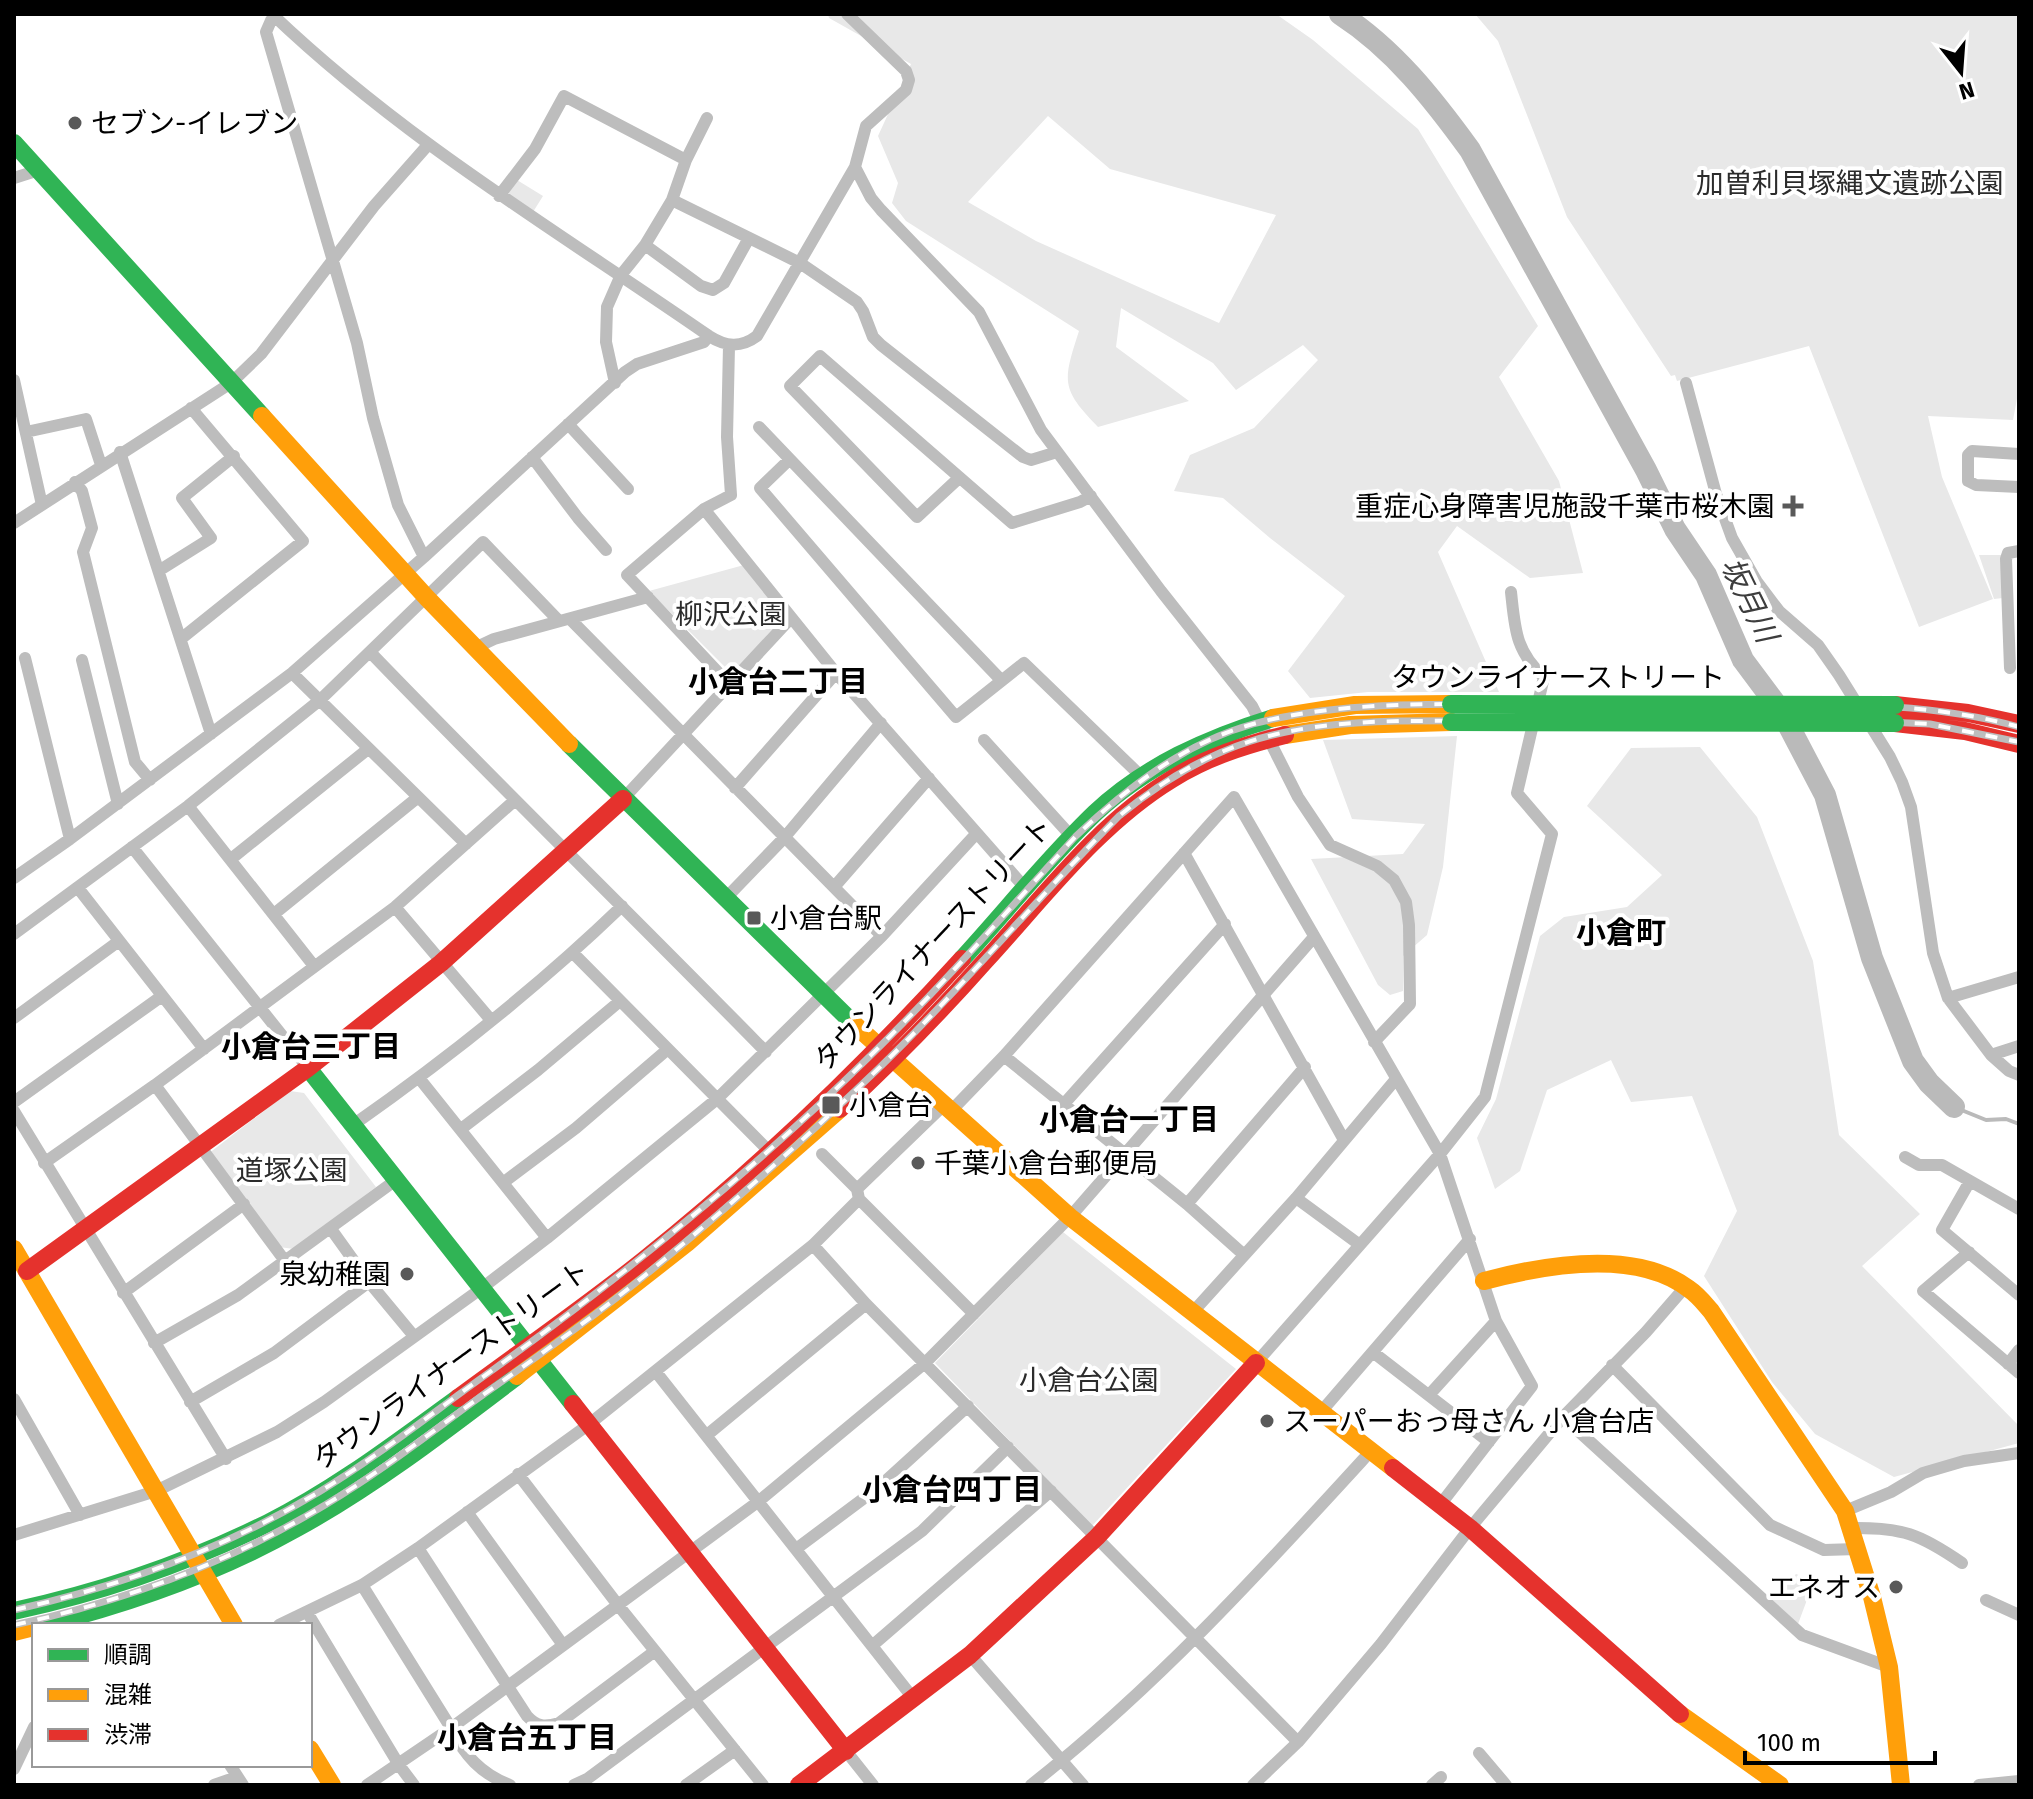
<svg xmlns="http://www.w3.org/2000/svg" width="2033" height="1799" viewBox="0 0 2033 1799" font-family="'Fira Sans','Noto Sans JP',sans-serif">
<style>
.green{fill:#e8e8e8;fill-rule:evenodd}
.lines{fill:none;stroke-linecap:round;stroke-linejoin:round}
.stream{stroke:#bababa;stroke-width:4}
.river{stroke:#bababa;stroke-width:22}
.street{stroke:#bdbdbd;stroke-width:12}
.fast{stroke:#30b455;stroke-width:18}
.slow{stroke:#ff9f0a;stroke-width:18}
.jam{stroke:#e5322d;stroke-width:18}
.rail-casing{stroke:#bdbdbd;stroke-width:7}
.rail{stroke:#fff;stroke-width:4;stroke-dasharray:12;stroke-linecap:butt}
.fast-bridge{stroke:#30b455;stroke-width:18}
.poi-dot{fill:#595959;stroke:#fff;stroke-width:3}
.labels{text-anchor:middle;dominant-baseline:central;stroke-width:8;stroke-linejoin:round;paint-order:stroke}
.poi-label{font-size:28px;fill:#000;stroke:#fff;text-anchor:start}
.park-label{font-size:28px;fill:#2c2c2c;stroke:#fff}
.street-label{font-size:28px;fill:#000;stroke:#fff}
.water-label{font-size:30px;font-style:italic;fill:#3d3d3d;stroke:#fff}
.neighbourhood-label{font-size:30px;font-weight:bold;fill:#000;stroke:#fff}
</style>
<rect width="100%" height="100%" fill="#fff"/>
<path class="green" d="M828,14H1276L1313,40L1418,129L1538,326L1499,377L1559,481L1583,573L1530,578L1457,526L1438,552L1499,692H1368L1310,698L1288,671L1345,596L1270,538L1223,498L1174,491L1190,455L1254,428L1318,360L1303,345L1236,390L1213,363L1121,308L1116,347L1189,401L1098,427C1060,388 1063,381 1079,331L906,221L892,203L898,183L878,136L911,64L829,18ZM1048,116L1110,169L1276,215L1219,323L1036,241L968,202Z
M1475,14H2019V388L2013,420L1928,416L1942,477L1993,599L1919,627L1809,346L1677,381L1675,375L1671,376L1567,217L1498,41Z
M517,180L543,196L533,212L510,197L508,191Z
M1979,555H2001L2003,598L1994,599Z
M744,565L785,614L733,675L649,591Z
M1457,736L1443,867L1427,935L1403,956V991L1390,995L1378,985L1311,859L1403,854L1425,824L1352,819L1323,740Z
M1700,747L1757,817L1813,961L1839,1135L1920,1214L1862,1266L2019,1426V1443L1894,1477L1815,1434L1772,1382L1704,1276L1737,1211L1692,1096L1631,1102L1611,1060L1547,1090L1520,1171L1495,1189L1477,1138L1496,1099L1540,936L1564,917L1627,907L1662,875L1587,806L1631,748Z
M290,1091L304,1093L376,1187L294,1249L279,1247L208,1154Z
M1063,1232L1236,1369L1092,1526L935,1363Z
M1796,1574L1814,1581L1798,1624L1772,1600Z"/>
<g class="lines">
<path class="stream" d="M1954,1107L1986,1120L2006,1119L2019,1124"/>
<path class="river" d="M1340,14C1394,49 1433,99 1470,150L1646,470L1675,529L1706,575L1743,660L1781,711L1825,795L1872,958L1913,1061L1929,1083L1954,1107"/>
<path class="street" d="M272,14C405,141 559,232 709,336C726,347 741,348 757,336L855,167L866,126L906,90L909,80L906,71L847,14
M273,16L266,32L357,343L373,418L398,505L424,557
M855,167L871,198L881,210L979,312L1041,430L1161,591L1252,706L1298,797L1330,845L1377,866L1394,880L1406,902L1409,925L1410,1004L1374,1042
M14,178L39,170
M499,196L535,149L564,96L686,160
M672,200L800,263L857,302L863,311L873,337L881,345L1023,457L1031,460L1057,452
M645,245L701,286L713,290L724,283L749,238
M729,346L727,437L731,495L704,509L627,575L730,685
M14,380L42,505
M615,383L606,342L607,307L621,275L645,245L672,200L686,160L707,118
M1686,383L1716,494L1732,538L1757,582L1779,611L1818,645L1839,675L1890,757L1902,782L1911,807L1933,953L1948,998L1991,1055L2009,1071L2019,1075
M568,424L628,489
M759,427L1001,680
M26,432L86,419L101,465
M120,452L211,734
M2019,454L1972,451L1968,455V481L1976,485L2019,487
M532,457L578,518L606,550
M789,460L760,488L956,717L1024,663L1142,777
M959,478L917,517L790,386L820,356L1012,523L1080,502L1091,496
M75,482L82,491L92,528L83,552L135,762L150,780
M704,509L836,673L1026,889
M14,523L231,383L261,354L374,206L427,146
M160,570L211,538L182,498L234,456
M570,619L882,936
M182,638L303,541L191,408
M477,647L494,639L648,597
M371,653C501,788 635,918 766,1052
M25,658L70,839
M82,660L118,804
M2010,668L2006,559L2008,553L2019,551
M292,673L466,844
M984,740L1072,837
M735,788L836,673
M623,799L791,618
M188,806L314,966
M132,847L308,1068
M1184,853L1344,1140
M231,859L368,749
M14,878L70,839L292,673L424,557L625,372L637,364L704,342L709,336
M835,886L929,778
M78,888L204,1049
M725,899L784,838L881,723
M395,907L490,1019
M274,914L417,798
M14,934L188,806L320,700L483,542L559,621
M573,953L770,1152
M1948,998L2019,977
M14,1018L119,941
M1991,1055L2019,1046
M1004,1056L1187,1204L1243,1254
M419,1078L547,1238
M155,1085L285,1261
M14,1102L162,996
M1063,1105L1225,924
M14,1111L226,1459
M950,1112L1004,1056L1234,797L1440,1154L1496,1321L1532,1386L1440,1505
M353,1125C447,1059 539,986 622,906
M461,1129L538,1070L620,1001
M822,1154L857,1189L859,1199L974,1314
M1905,1157L1919,1165H1942L1970,1181
M44,1163L155,1085L395,907L514,801
M504,1182L576,1128L668,1049
M857,1189L943,1106
M1296,1198L1360,1245
M1187,1204L1305,1067
M2019,1209L1970,1181L1942,1230L2019,1295
M331,1229L369,1282L413,1335
M813,1245L866,1304L1298,1742
M1969,1252L1923,1291L2019,1373
M123,1293L244,1204
M1192,1313L1296,1198L1396,1079
M154,1343L238,1295L396,1180
M1374,1353L1489,1442
M1256,1363L1440,1154L1485,1097L1552,834L1517,793L1544,677C1515,651 1515,628 1511,592
M2008,1364L2019,1350
M1612,1365L1770,1525L1824,1550L1857,1549
M656,1372L913,1698
M1430,1394L1496,1321
M14,1399L80,1515
M190,1402L274,1353L369,1282
M1320,1413L1470,1239
M1563,1417L1802,1635L1889,1667
M707,1435L866,1304
M518,1474L618,1605L763,1785
M1845,1511L1891,1492L1923,1473L1964,1461L2019,1453
M467,1512L563,1645
M1850,1528C1902,1527 1920,1534 1962,1563
M14,1535L156,1491L277,1432L324,1402L482,1288L547,1238L717,1099L882,936L976,834
M418,1548L527,1716C537,1727 545,1727 559,1723L655,1651
M796,1549L879,1487L968,1406
M362,1585L451,1728C464,1755 481,1774 510,1785
M1986,1600L2019,1615
M307,1612L399,1765L414,1785
M279,1625L362,1585L418,1548L588,1425L813,1245L859,1199
M873,1645L1051,1491
M970,1655L1083,1785
M846,1751L873,1785
M1479,1753L1506,1785
M230,1765L243,1785
M14,1769L34,1727
M214,1785L237,1777
M367,1785L451,1728L759,1501L925,1363L1070,1217L1314,937
M574,1785L587,1779L922,1531L1008,1447
M686,1785L735,1750
M1031,1785C1156,1687 1263,1569 1370,1452
M1253,1785L1298,1742L1381,1644L1470,1528L1563,1417L1646,1332L1686,1286
M1432,1785L1441,1777
M1979,1785L2019,1781"/>
<path class="fast" d="M14,143L262,416
M569,744L855,1025
M962,959C1006,911 1048,858 1095,813C1145,766 1208,738 1273,718
M308,1068L573,1404
M14,1611C102,1592 187,1563 268,1523C336,1489 397,1442 458,1398
M43,1625C131,1603 217,1573 297,1528C375,1485 446,1430 517,1376"/>
<path class="slow" d="M262,416L427,598L569,744
M1273,718L1355,705L1451,704
M1285,735L1350,725L1451,722
M855,1025L1070,1217L1393,1468
M14,1249L234,1625
M1484,1281C1544,1265 1635,1248 1689,1289C1698,1295 1704,1303 1711,1311L1845,1511L1872,1597L1889,1667L1901,1785
M517,1376L687,1243L840,1109
M14,1632L34,1627
M1680,1714L1780,1785
M310,1749L332,1785"/>
<path class="jam" d="M1895,705L1968,713L2019,724
M1895,723L1965,731L2019,744
M840,1109C891,1062 939,1013 985,961C1043,898 1098,824 1172,779C1207,757 1245,745 1285,735
M27,1271L308,1068L441,963L623,799
M458,1398C520,1352 584,1308 644,1260C758,1169 864,1067 962,959
M573,1404L846,1751
M1393,1468L1470,1528L1680,1714
M799,1785L970,1655L1097,1537L1256,1363"/>
<g class="rail-casing">
<path id="rail" d="M14,1610C121,1586 224,1549 319,1492C380,1455 436,1410 494,1369C627,1273 753,1171 870,1056C942,986 1008,910 1076,836C1127,788 1184,743 1253,724C1356,696 1484,706 1591,705C1649,705 1708,704 1766,704C1851,704 1937,704 2019,727
M14,1625C124,1601 229,1563 325,1505C379,1473 429,1434 480,1397C538,1356 598,1314 654,1268C731,1205 806,1138 878,1069C962,988 1037,898 1119,816C1211,741 1282,724 1399,721L1822,719L1930,724L2019,742"/>
</g>
<use href="#rail" class="rail"/>
<path class="fast-bridge" d="M1451,704L1895,705
M1451,722L1895,723"/>
</g>
<g class="poi-dot">
<circle cx="75" cy="123" r="8"/>
<path d="M1789 494h8v8h8v8h-8v8h-8v-8h-8v-8h8z"/>
<rect x="746" y="910" width="16" height="16" rx="4"/>
<rect x="821" y="1095" width="20" height="20" rx="4"/>
<circle cx="918" cy="1163" r="8"/>
<circle cx="407" cy="1274" r="8"/>
<circle cx="1267" cy="1421" r="8"/>
<circle cx="1896" cy="1587" r="8"/>
</g>
<g class="labels">
<g class="poi-label">
<text x="91" y="123">セブン-イレブン</text>
<text x="1775" y="506" text-anchor="end">重症心身障害児施設千葉市桜木園</text>
<text x="770" y="918">小倉台駅</text>
<text x="849" y="1105">小倉台</text>
<text x="934" y="1163">千葉小倉台郵便局</text>
<text x="391" y="1274" text-anchor="end">泉幼稚園</text>
<text x="1283" y="1421">スーパーおっ母さん 小倉台店</text>
<text x="1880" y="1587" text-anchor="end">エネオス</text>
</g>
<g class="park-label">
<text x="1850" y="183">加曽利貝塚縄文遺跡公園</text>
<text x="731" y="614">柳沢公園</text>
<text x="292" y="1170">道塚公園</text>
<text x="1089" y="1380">小倉台公園</text>
</g>
<g class="street-label">
<text x="1558" y="677">タウンライナーストリート</text>
<text transform="translate(933 944) rotate(-47)">タウンライナーストリート</text>
<text transform="translate(451 1365) rotate(-36)">タウンライナーストリート</text>
</g>
<g class="water-label">
<text transform="translate(1749 600) rotate(64)">坂月川</text>
</g>
<g class="neighbourhood-label">
<text x="778" y="682">小倉台二丁目</text>
<text x="1621" y="933">小倉町</text>
<text x="311" y="1047">小倉台三丁目</text>
<text x="1129" y="1120">小倉台一丁目</text>
<text x="952" y="1490">小倉台四丁目</text>
<text x="527" y="1738">小倉台五丁目</text>
</g>
</g>
<rect width="2033" height="1799" fill="none" stroke="#000000" stroke-width="32"/>
<rect x="32" y="1623" width="280" height="144" fill="#ffffff" stroke="#999999" stroke-width="2"/>
<rect x="48" y="1649" width="40" height="12" fill="#30b455" stroke="#999999" stroke-width="2"/>
<text x="104" y="1663" font-size="24" fill="#000000">順調</text>
<rect x="48" y="1689" width="40" height="12" fill="#ff9f0a" stroke="#999999" stroke-width="2"/>
<text x="104" y="1703" font-size="24" fill="#000000">混雑</text>
<rect x="48" y="1729" width="40" height="12" fill="#e5322d" stroke="#999999" stroke-width="2"/>
<text x="104" y="1743" font-size="24" fill="#000000">渋滞</text>
<g transform="translate(1961 72) rotate(163)" stroke="#ffffff" stroke-width="6" paint-order="stroke">
<path d="M0-6L14 30L0 20L-14 30Z" fill="#000000"/>
<text y="-12" font-size="22" font-weight="bold" text-anchor="middle" fill="#000000">N</text>
</g>
<path d="M1745 1751v12h190v-12" fill="none" stroke="#000000" stroke-width="4"/>
<text x="1757" y="1751" font-size="24" fill="#000000" stroke="#ffffff" stroke-width="6" paint-order="stroke">100 m</text>
</svg>
